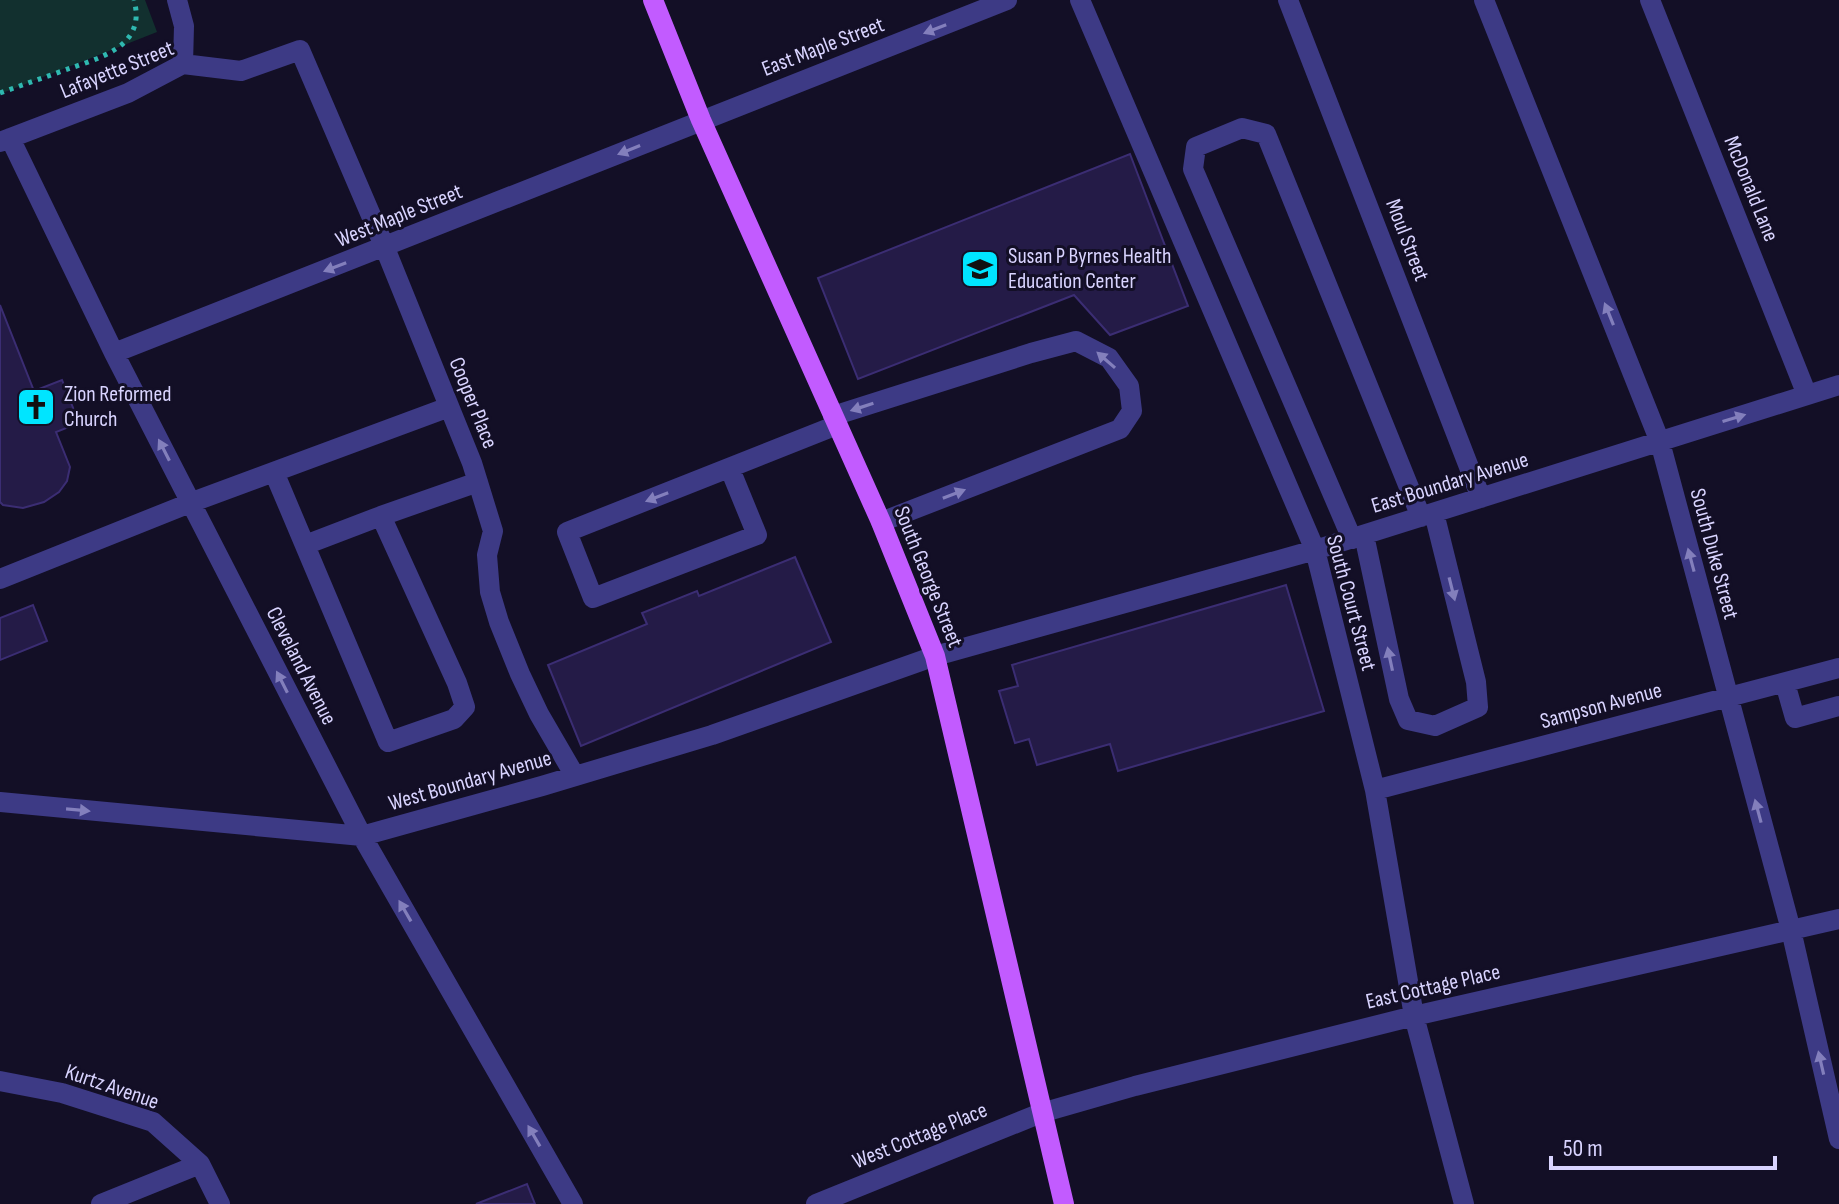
<svg xmlns="http://www.w3.org/2000/svg" width="1839" height="1204" viewBox="0 0 1839 1204" font-family="'Sofia Sans Condensed',sans-serif">
<style>
.green{fill:#12302f}
.building{fill:#241b47;stroke:#3b2d73;stroke-width:2}
.lines{fill:none;stroke-linecap:round;stroke-linejoin:round}
.path{stroke:#2fb8b0;stroke-width:5;stroke-dasharray:4 6;stroke-linecap:butt}
.minor{stroke:#3d3a85;stroke-width:20}
.major{stroke:#c25bff;stroke-width:20}
.oneway{fill:#837fbc}
.labels{text-anchor:middle;dominant-baseline:central;stroke-width:6;stroke-linejoin:round;paint-order:stroke}
.street-label{font-size:22px;fill:#d9d4ff;stroke:#130f26}
.poi-label{font-size:22px;fill:#d9d4ff;stroke:#130f26;text-anchor:start}
</style>
<rect width="100%" height="100%" fill="#130f26"/>
<path class="green" d="M0,0H145L157,32L0,94Z"/>
<path class="building" d="M1130,154L1188,306L1110,335L1074,295L858,379L818,278Z
M0,305L34,391L62,380L79,423L56,432L70,467L67,481L59,492L44,502L23,508L3,505L0,502Z
M795,557L831,642L581,746L548,665L647,624L642,613L697,591L699,596Z
M1286,585L1324,711L1118,771L1110,744L1037,765L1029,739L1015,743L999,691L1018,686L1012,665Z
M33,605L47,641L0,660V618Z
M527,1184L535,1204H476Z"/>
<g class="lines">
<path class="path" d="M0,93C22,85 43,78 65,70C99,58 147,47 134,0"/>
<path class="minor" d="M177,0L184,26L183,64
M1080,0L1315,550L1375,790L1414,1016L1464,1204
M1288,0L1481,498
M1484,0L1660,442L1791,930L1839,1139
M1650,0L1807,395
M10,138L114,353L362,836L573,1204
M0,142L128,93L183,64L241,71L300,50L385,248L472,463L493,531L487,555L490,592L499,622L520,674L539,714L575,776
M114,353C413,237 709,117 1007,0
M833,416L1031,353L1076,341L1109,358L1129,386L1132,411L1120,429L881,522
M730,469L757,535L593,598L567,532L837,425
M274,472L388,742L454,719L465,707L457,683L381,516L478,482
M1364,535L1399,699L1408,720L1435,726L1478,707L1476,682L1434,513
M1352,539L1193,169L1196,147L1242,128L1266,134L1421,517
M305,545L381,516
M0,579L190,503L449,407
M1785,683L1795,718L1839,706
M1375,790L1839,668
M0,802L362,836L542,786L712,735L935,656L1315,550L1839,385
M0,1081L62,1093L153,1122L200,1164L220,1204
M101,1204L200,1164
M816,1204L1041,1113L1135,1086L1414,1016L1839,919"/>
<path class="major" d="M653,0L701,120L881,522L935,656L1064,1204"/>
</g>
<defs><path id="oneway-solid" d="M-6-.8H1V-3.2L6.5 0L1 3.2V.8H-6Z" transform="scale(2)"/></defs>
<g class="oneway">
<use href="#oneway-solid" transform="translate(935 29) rotate(159)"/>
<use href="#oneway-solid" transform="translate(629 150) rotate(158)"/>
<use href="#oneway-solid" transform="translate(335 267) rotate(159)"/>
<use href="#oneway-solid" transform="translate(1609 314) rotate(-112)"/>
<use href="#oneway-solid" transform="translate(1106 360) rotate(-139)"/>
<use href="#oneway-solid" transform="translate(862 407) rotate(162)"/>
<use href="#oneway-solid" transform="translate(1734 418) rotate(-17)"/>
<use href="#oneway-solid" transform="translate(164 450) rotate(-117)"/>
<use href="#oneway-solid" transform="translate(954 494) rotate(-21)"/>
<use href="#oneway-solid" transform="translate(657 497) rotate(159)"/>
<use href="#oneway-solid" transform="translate(1691 560) rotate(-105)"/>
<use href="#oneway-solid" transform="translate(1452 589) rotate(76)"/>
<use href="#oneway-solid" transform="translate(1390 659) rotate(-102)"/>
<use href="#oneway-solid" transform="translate(282 682) rotate(-117)"/>
<use href="#oneway-solid" transform="translate(78 810) rotate(5)"/>
<use href="#oneway-solid" transform="translate(1758 811) rotate(-105)"/>
<use href="#oneway-solid" transform="translate(405 911) rotate(-120)"/>
<use href="#oneway-solid" transform="translate(1821 1063) rotate(-103)"/>
<use href="#oneway-solid" transform="translate(534 1136) rotate(-120)"/>
</g>
<defs>
<g id="school-square" transform="scale(2)"><rect x="-9" y="-9" width="18" height="18" rx="4" fill="#00e5ff" stroke="#130f26"/><path d="M0-5L7-2L0 1L-7-2ZM-4 1L0 2.5L4 1V4Q0 6-4 4Z" fill="#111"/></g>
<g id="church-square" transform="scale(2)"><rect x="-9" y="-9" width="18" height="18" rx="4" fill="#00e5ff" stroke="#130f26"/><path d="M-1.2-6h2.4v3.5h3.3v2.4h-3.3V6h-2.4V-.1h-3.3v-2.4h3.3Z" fill="#111"/></g>
</defs>
<g fill-rule="evenodd">
<use href="#school-square" x="980" y="269"/>
<use href="#church-square" x="36" y="407"/>
</g>
<g class="labels">
<g class="street-label">
<text transform="translate(823 47) rotate(-21)">East Maple Street</text>
<text transform="translate(117 70) rotate(-22)">Lafayette Street</text>
<text transform="translate(1751 189) rotate(68)">McDonald Lane</text>
<text transform="translate(399 216) rotate(-22)">West Maple Street</text>
<text transform="translate(1407 240) rotate(69)">Moul Street</text>
<text transform="translate(473 403) rotate(68)">Cooper Place</text>
<text transform="translate(1450 483) rotate(-17)">East Boundary Avenue</text>
<text transform="translate(1714 554) rotate(75)">South Duke Street</text>
<text transform="translate(928 577) rotate(68)">South George Street</text>
<text transform="translate(1351 603) rotate(75)">South Court Street</text>
<text transform="translate(301 666) rotate(63)">Cleveland Avenue</text>
<text transform="translate(1601 706) rotate(-15)">Sampson Avenue</text>
<text transform="translate(470 781) rotate(-16)">West Boundary Avenue</text>
<text transform="translate(1433 987) rotate(-13)">East Cottage Place</text>
<text transform="translate(112 1087) rotate(19)">Kurtz Avenue</text>
<text transform="translate(920 1136) rotate(-22)">West Cottage Place</text>
</g>
<g class="poi-label">
<text x="1008" y="256">Susan P Byrnes Health<tspan x="1008" dy="25">Education Center</tspan></text>
<text x="64" y="394">Zion Reformed<tspan x="64" dy="25">Church</tspan></text>
</g>
</g>
<path d="M1551 1156v12h224v-12" fill="none" stroke="#d9d4ff" stroke-width="4"/>
<text x="1563" y="1156" font-size="24" fill="#d9d4ff" stroke="#130f26" stroke-width="6" paint-order="stroke">50 m</text>
</svg>
